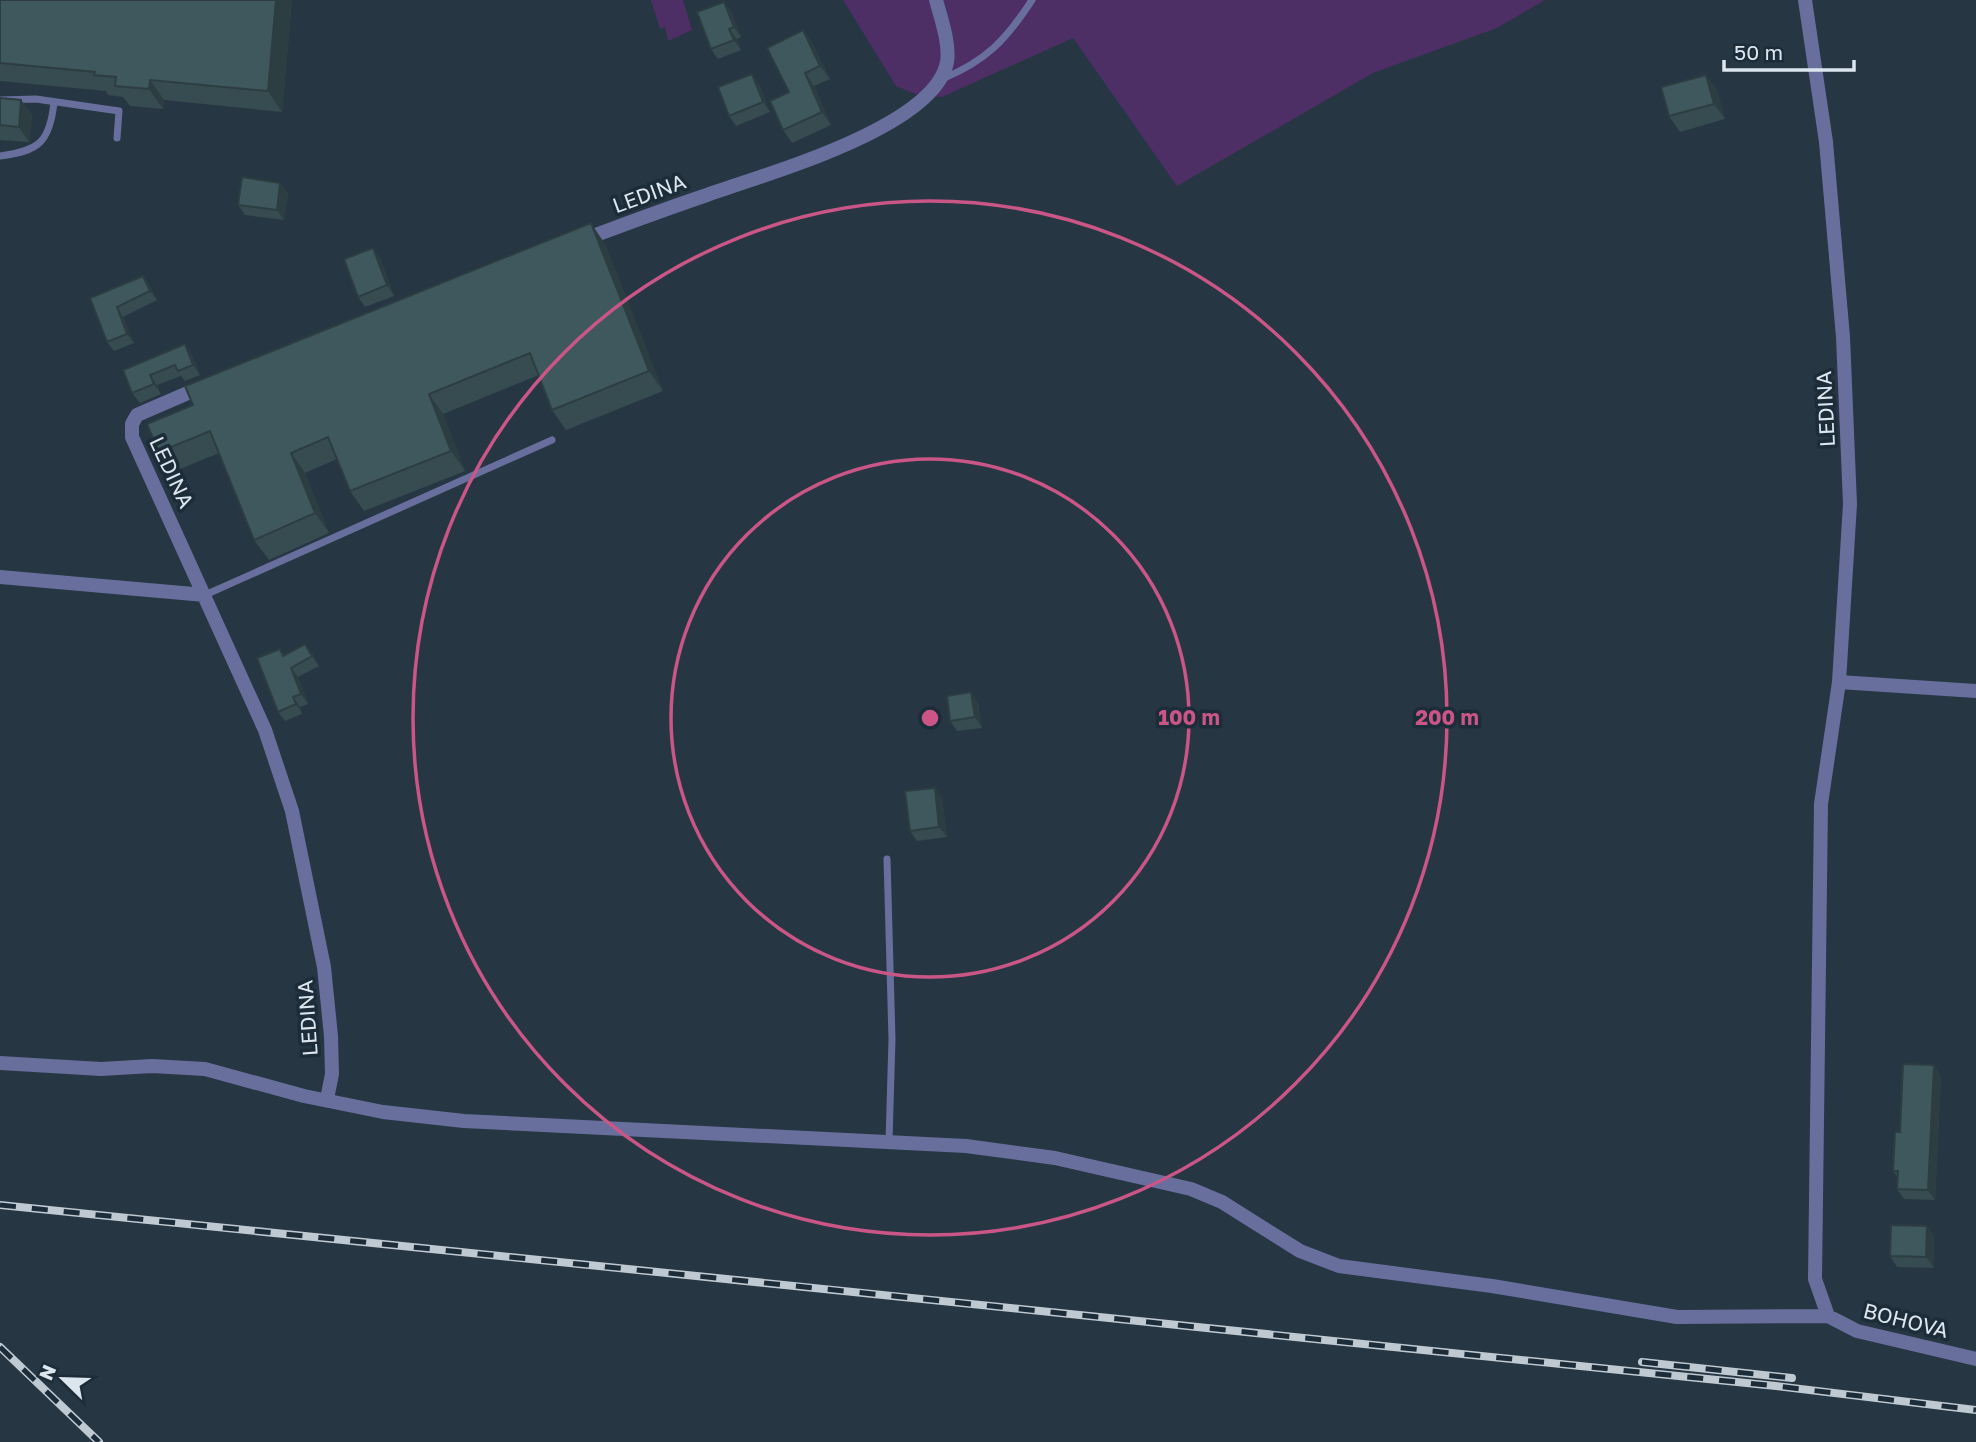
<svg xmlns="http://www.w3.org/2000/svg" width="1976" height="1442" viewBox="0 0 1976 1442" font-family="'Golos Text',sans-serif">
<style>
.green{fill:#4d2e65}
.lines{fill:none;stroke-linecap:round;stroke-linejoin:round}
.lane{stroke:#686f9d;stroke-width:7}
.street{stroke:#686f9d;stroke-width:14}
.rail-casing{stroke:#bec9d2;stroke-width:8}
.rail{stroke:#1d2c39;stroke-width:5;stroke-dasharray:16;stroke-linecap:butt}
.wall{fill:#364c50}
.shaded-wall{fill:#2c3e41}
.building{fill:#3f585d;stroke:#2c3e41;stroke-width:2}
.ring{fill:none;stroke:#ca5687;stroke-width:3.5}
.labels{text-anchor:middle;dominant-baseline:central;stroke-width:7;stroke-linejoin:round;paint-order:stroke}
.street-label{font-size:21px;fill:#dce6ee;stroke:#1d2c39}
.centre{fill:#ca5687;stroke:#1d2c39;stroke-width:3.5}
.ring-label{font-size:21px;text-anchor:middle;font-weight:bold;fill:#ca5687;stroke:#1d2c39;stroke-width:7;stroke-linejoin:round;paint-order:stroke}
</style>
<rect width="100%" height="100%" fill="#273643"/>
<path class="green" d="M651,0H683L692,30L668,41L665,27L660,29Z
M843,0H1545L1497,28L1373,73L1177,186L1073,38L942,97L920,96L896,86Z"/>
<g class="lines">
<path class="lane" d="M942,79C986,61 1006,40 1032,0
M0,100L36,99L119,111L117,138
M0,156C39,151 50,142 54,102
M205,595L552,440
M887,859L892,1039L889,1141"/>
<path class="street" d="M1805,0L1826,142L1843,337L1850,504L1839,682L1821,804L1815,1279L1828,1316
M582,240C623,225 665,209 707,195C762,175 935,128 947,62C950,44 941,18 936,0
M204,386L137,415L132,424V437L265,730L292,811L324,967L331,1036L332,1074L327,1099
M0,577L205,595
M1839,682L1976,691
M0,1063L101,1069L152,1066L205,1069L304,1096L383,1112L464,1121L966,1146L1055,1158L1191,1189L1222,1202L1300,1251L1339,1266L1492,1286L1677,1317L1828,1316L1857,1331L1976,1359"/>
<g class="rail-casing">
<path id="rail" d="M0,1205L1776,1386L1976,1410
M0,1347L99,1442
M1642,1362L1792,1378"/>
</g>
<use href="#rail" class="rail"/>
</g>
<path class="wall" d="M0,0H292L282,112L164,100L163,109L130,106L123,97L108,95L106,91L0,81Z
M724,2L731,12L741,37L737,39L741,50L718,59L711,49Z
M803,30L812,43L830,79L814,86L831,125L792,143L783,130L789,92Z
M1706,75L1717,90L1725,119L1680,132L1669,116Z
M759,84L770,112L736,126L729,116Z
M0,98L21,100L32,115L29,142L0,140Z
M280,183L288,193L284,220L245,215L238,205Z
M605,244L663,391L566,430L552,410L539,375L443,414L465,471L364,511L350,491L337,459L305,473L329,533L269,560L254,540L219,453L173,472L159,452Z
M380,258L394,296L365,307L358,297Z
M143,276L149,285L157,300L123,317L134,343L114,351L107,342L90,298Z
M192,355L200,375L185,381L181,376L157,385L161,394L140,403L132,393L123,370Z
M280,649L284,655L312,653L319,666L298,677L308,704L300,707L302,714L285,721L278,712Z
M978,703L982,728L957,731L950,721Z
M935,788L942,798L947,837L917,841L910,831Z
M1934,1065L1941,1076L1935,1200L1904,1199L1897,1189L1898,1178L1893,1171L1900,1132Z
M1927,1226L1934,1236V1268L1897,1267L1890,1256Z"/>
<path class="shaded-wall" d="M276,0H292L282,112L268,91Z
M724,2L731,12L741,37L734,27Z
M729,29L737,39L741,50L734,40Z
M803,30L812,43L830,79L820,66Z
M805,73L814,86L831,125L822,112Z
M752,74L759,84L770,112L763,102Z
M1706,75L1717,90L1725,119L1714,104Z
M150,80L164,100L163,109L149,89Z
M21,100L32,115L29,142L19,127Z
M280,183L288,193L284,220L277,210Z
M591,223L605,244L663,391L649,371Z
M373,248L380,258L394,296L387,285Z
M143,276L149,285L157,300L150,291Z
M117,307L123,317L134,343L127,334Z
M185,344L192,355L200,375L193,365Z
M150,375L157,385L161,394L154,384Z
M429,394L443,414L465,471L451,451Z
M291,453L305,473L329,533L315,513Z
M305,644L312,653L319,666L312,656Z
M291,668L298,677L308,704L301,694Z
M971,692L978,703L982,728L975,717Z
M293,697L300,707L302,714L296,704Z
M935,788L942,798L947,837L939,827Z
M1934,1065L1941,1076L1935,1200L1928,1190Z
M1927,1226L1934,1236V1268L1926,1257Z"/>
<path class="building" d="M0,0H276L268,91L150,80L149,89L115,86L116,77L94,75L95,72L0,63Z
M724,2L734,27L729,29L734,40L711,49L697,12Z
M803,30L820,66L805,73L822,112L783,130L770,101L789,92L767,48Z
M752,74L763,102L729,116L718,87Z
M1706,75L1714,104L1669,116L1661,87Z
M0,98L21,100L19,127L0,125Z
M242,177L280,183L277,210L238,205Z
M591,223L649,371L552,410L530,353L429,394L451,451L350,491L328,437L291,453L315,513L254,540L210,431L159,452L147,424L193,405L185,386Z
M373,248L387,285L358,297L344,259Z
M143,276L150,291L117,307L127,334L107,342L90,298Z
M185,344L193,365L178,371L175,365L150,375L154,384L132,393L123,370Z
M305,644L312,656L291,668L301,694L293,697L296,704L278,712L257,658L280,649L283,656Z
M971,692L975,717L950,721L947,696Z
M935,788L939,827L910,831L905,791Z
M1903,1064L1934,1065L1928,1190L1897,1189L1898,1171H1893L1895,1132H1900Z
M1891,1225L1927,1226L1926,1257L1890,1256Z"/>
<g class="ring">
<circle cx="930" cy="718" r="259"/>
<circle cx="930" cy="718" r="517"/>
</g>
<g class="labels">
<g class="street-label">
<text transform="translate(649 193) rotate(-20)">LEDINA</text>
<text transform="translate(1825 409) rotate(-93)">LEDINA</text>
<text transform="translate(172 472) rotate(65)">LEDINA</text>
<text transform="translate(307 1018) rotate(-94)">LEDINA</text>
<text transform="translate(1906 1320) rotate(14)">BOHOVA</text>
</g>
</g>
<circle cx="930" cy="718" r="10" class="centre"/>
<g class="ring-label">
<text x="1189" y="725">100 m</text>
<text x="1447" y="725">200 m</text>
</g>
<g transform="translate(63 1379) rotate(293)" stroke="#1d2c39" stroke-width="5" paint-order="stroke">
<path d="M0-5L12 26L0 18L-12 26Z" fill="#dce6ee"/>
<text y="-10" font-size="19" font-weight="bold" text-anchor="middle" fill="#dce6ee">N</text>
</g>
<path d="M1724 60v10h130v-10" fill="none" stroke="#dce6ee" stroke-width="3.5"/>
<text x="1734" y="60" font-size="21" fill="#dce6ee" stroke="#1d2c39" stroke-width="5" paint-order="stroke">50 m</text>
</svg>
